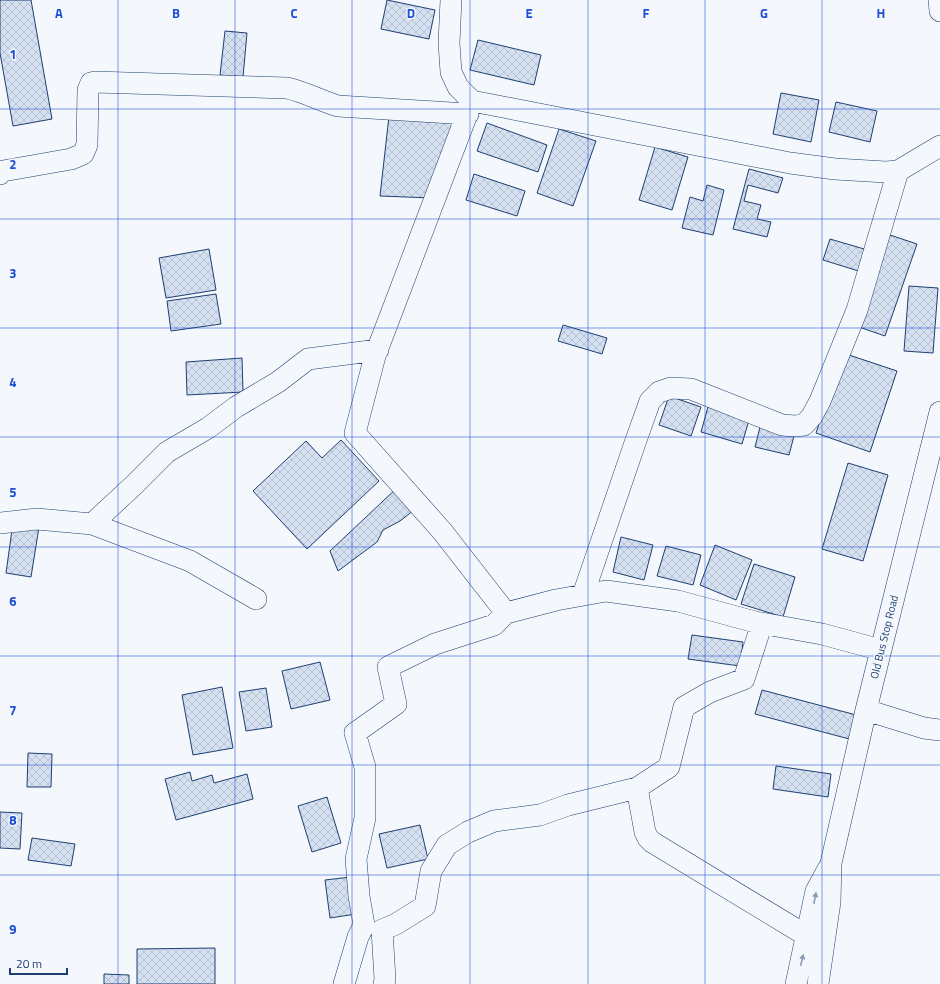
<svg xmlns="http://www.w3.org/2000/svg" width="940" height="984" viewBox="0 0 940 984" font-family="'Titillium Web',sans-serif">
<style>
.building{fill:url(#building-cross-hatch);stroke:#1d3f73}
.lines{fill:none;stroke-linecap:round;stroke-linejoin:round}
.minor-casing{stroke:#1d3f73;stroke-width:22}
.minor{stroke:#f4f7fb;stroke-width:21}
.oneway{fill:#889bb7}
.grid{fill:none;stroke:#1d4ed8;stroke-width:1;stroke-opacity:0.55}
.labels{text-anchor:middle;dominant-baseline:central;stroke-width:3;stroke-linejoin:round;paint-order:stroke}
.street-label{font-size:11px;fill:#1d3f73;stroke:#f4f7fb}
.grid-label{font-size:13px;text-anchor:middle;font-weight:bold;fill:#1d4ed8;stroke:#f4f7fb;stroke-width:3;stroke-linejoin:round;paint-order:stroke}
</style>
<defs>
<pattern id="building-cross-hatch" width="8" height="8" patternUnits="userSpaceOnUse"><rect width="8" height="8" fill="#d5e0f0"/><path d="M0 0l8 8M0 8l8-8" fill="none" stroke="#b6c1d1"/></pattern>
</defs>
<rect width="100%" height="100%" fill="#f4f7fb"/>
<path class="building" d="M0,0H31L52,119L13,126L0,53Z
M387,0L435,10L429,39L381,29Z
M225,31L247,33L243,77L220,75Z
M478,40L541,55L534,85L470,70Z
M781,93L819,100L811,142L773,134Z
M836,102L877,111L870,142L829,132Z
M389,116L458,123L432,198L380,196Z
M487,123L547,145L538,172L477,151Z
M559,129L596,141L573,206L537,193Z
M655,147L688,157L672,210L639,200Z
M749,169L783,178L778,193L748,185L744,201L761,205L757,219L771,222L767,237L733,229Z
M474,174L525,191L517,216L466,200Z
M707,185L724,190L713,235L682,228L690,197L703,201Z
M887,234L917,244L885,336L856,326Z
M830,239L871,251L865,273L823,260Z
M209,249L216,290L166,298L159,258Z
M909,286L938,288L933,353L904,351Z
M216,294L221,324L171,331L167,301Z
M563,325L607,338L602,354L558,341Z
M843,353L897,371L870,452L816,433Z
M242,358L243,392L187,395L186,362Z
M669,396L701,407L691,436L659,425Z
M708,407L749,420L742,444L701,432Z
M761,423L795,432L789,455L755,447Z
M341,440L379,481L307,549L253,491L306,441L322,458Z
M848,463L888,475L863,561L822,549Z
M399,486L418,507L400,521L383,530L377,542L338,571L330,551Z
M13,523L39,527L31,577L6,573Z
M621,537L653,545L644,580L613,572Z
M715,545L752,560L736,600L700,585Z
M666,546L701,555L693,585L657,576Z
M754,564L795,577L783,617L741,604Z
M692,635L743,642L740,666L688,659Z
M320,662L330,700L291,709L282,671Z
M222,687L233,748L193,755L182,695Z
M266,688L272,727L246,731L239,692Z
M762,690L860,716L853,740L755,714Z
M28,753L52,754L51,787H27Z
M776,766L831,774L828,797L773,789Z
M190,772L192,781L212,775L214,783L247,774L253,799L176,820L165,779Z
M327,797L341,843L312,852L298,806Z
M0,812L22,813L20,849L0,848Z
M420,825L428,859L387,868L379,834Z
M32,838L75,844L71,866L28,860Z
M351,877L356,914L330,918L325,880Z
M215,948V984H137V949Z
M104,974L129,975V984H104Z"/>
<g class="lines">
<g class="minor-casing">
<path id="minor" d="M451,0L449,43L451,72L458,87L472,101L790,163L835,169L886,172L898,171L940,146
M939,0L940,11
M472,101L375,356L355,433L442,531L506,613L556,600L606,591L678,601L755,622L822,634L881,650
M0,174L3,171L71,159L83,154L87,145L88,90L91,83L95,82L287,88C305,92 321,101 338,106L468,114
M0,523L37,519L92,524L134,485L167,452L208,428L236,407L278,382L308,359L378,350
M92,524L190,561L256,599
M583,595L635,443L650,401L659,392L671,388L691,389L782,425L795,426L804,425L812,416L820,401L857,310L898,171
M866,710L924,728L940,730
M637,788L645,832L648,838L652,842L807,936
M344,984L358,937L364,925L359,896L356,859L365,818V767L355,733L396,704L388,667L435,644L494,625L506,613
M384,984L385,979L382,930L396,924L425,906L431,871L447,845L468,832L494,821L540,815L568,805L637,788L669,767L684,707L710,692L744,679L762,623
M796,984L816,891L828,869
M818,984L830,902L831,863L866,710L940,412"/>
</g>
<use href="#minor" class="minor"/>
</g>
<defs><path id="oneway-solid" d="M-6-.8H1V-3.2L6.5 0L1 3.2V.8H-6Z"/></defs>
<g class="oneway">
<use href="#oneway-solid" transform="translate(815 898) rotate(-79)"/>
<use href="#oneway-solid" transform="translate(802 960) rotate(-77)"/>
</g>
<path class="grid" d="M118,0V984M235,0V984M352,0V984M470,0V984M588,0V984M705,0V984M822,0V984M0,109H940M0,219H940M0,328H940M0,437H940M0,547H940M0,656H940M0,765H940M0,875H940"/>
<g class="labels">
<g class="street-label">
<text transform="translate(884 637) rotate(-76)">Old Bus Stop Road</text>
</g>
</g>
<g class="grid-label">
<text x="59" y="18">A</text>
<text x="176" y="18">B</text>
<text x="294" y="18">C</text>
<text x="411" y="18">D</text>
<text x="529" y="18">E</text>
<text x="646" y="18">F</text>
<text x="764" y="18">G</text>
<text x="881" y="18">H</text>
<text x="13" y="59">1</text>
<text x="13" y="169">2</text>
<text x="13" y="278">3</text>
<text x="13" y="387">4</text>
<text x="13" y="497">5</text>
<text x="13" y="606">6</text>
<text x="13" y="715">7</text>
<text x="13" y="825">8</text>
<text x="13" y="934">9</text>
</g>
<path d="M10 968v6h57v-6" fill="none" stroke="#1d3f73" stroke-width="2"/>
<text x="16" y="968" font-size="12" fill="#1d3f73" stroke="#f4f7fb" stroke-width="3" paint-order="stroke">20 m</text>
</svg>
